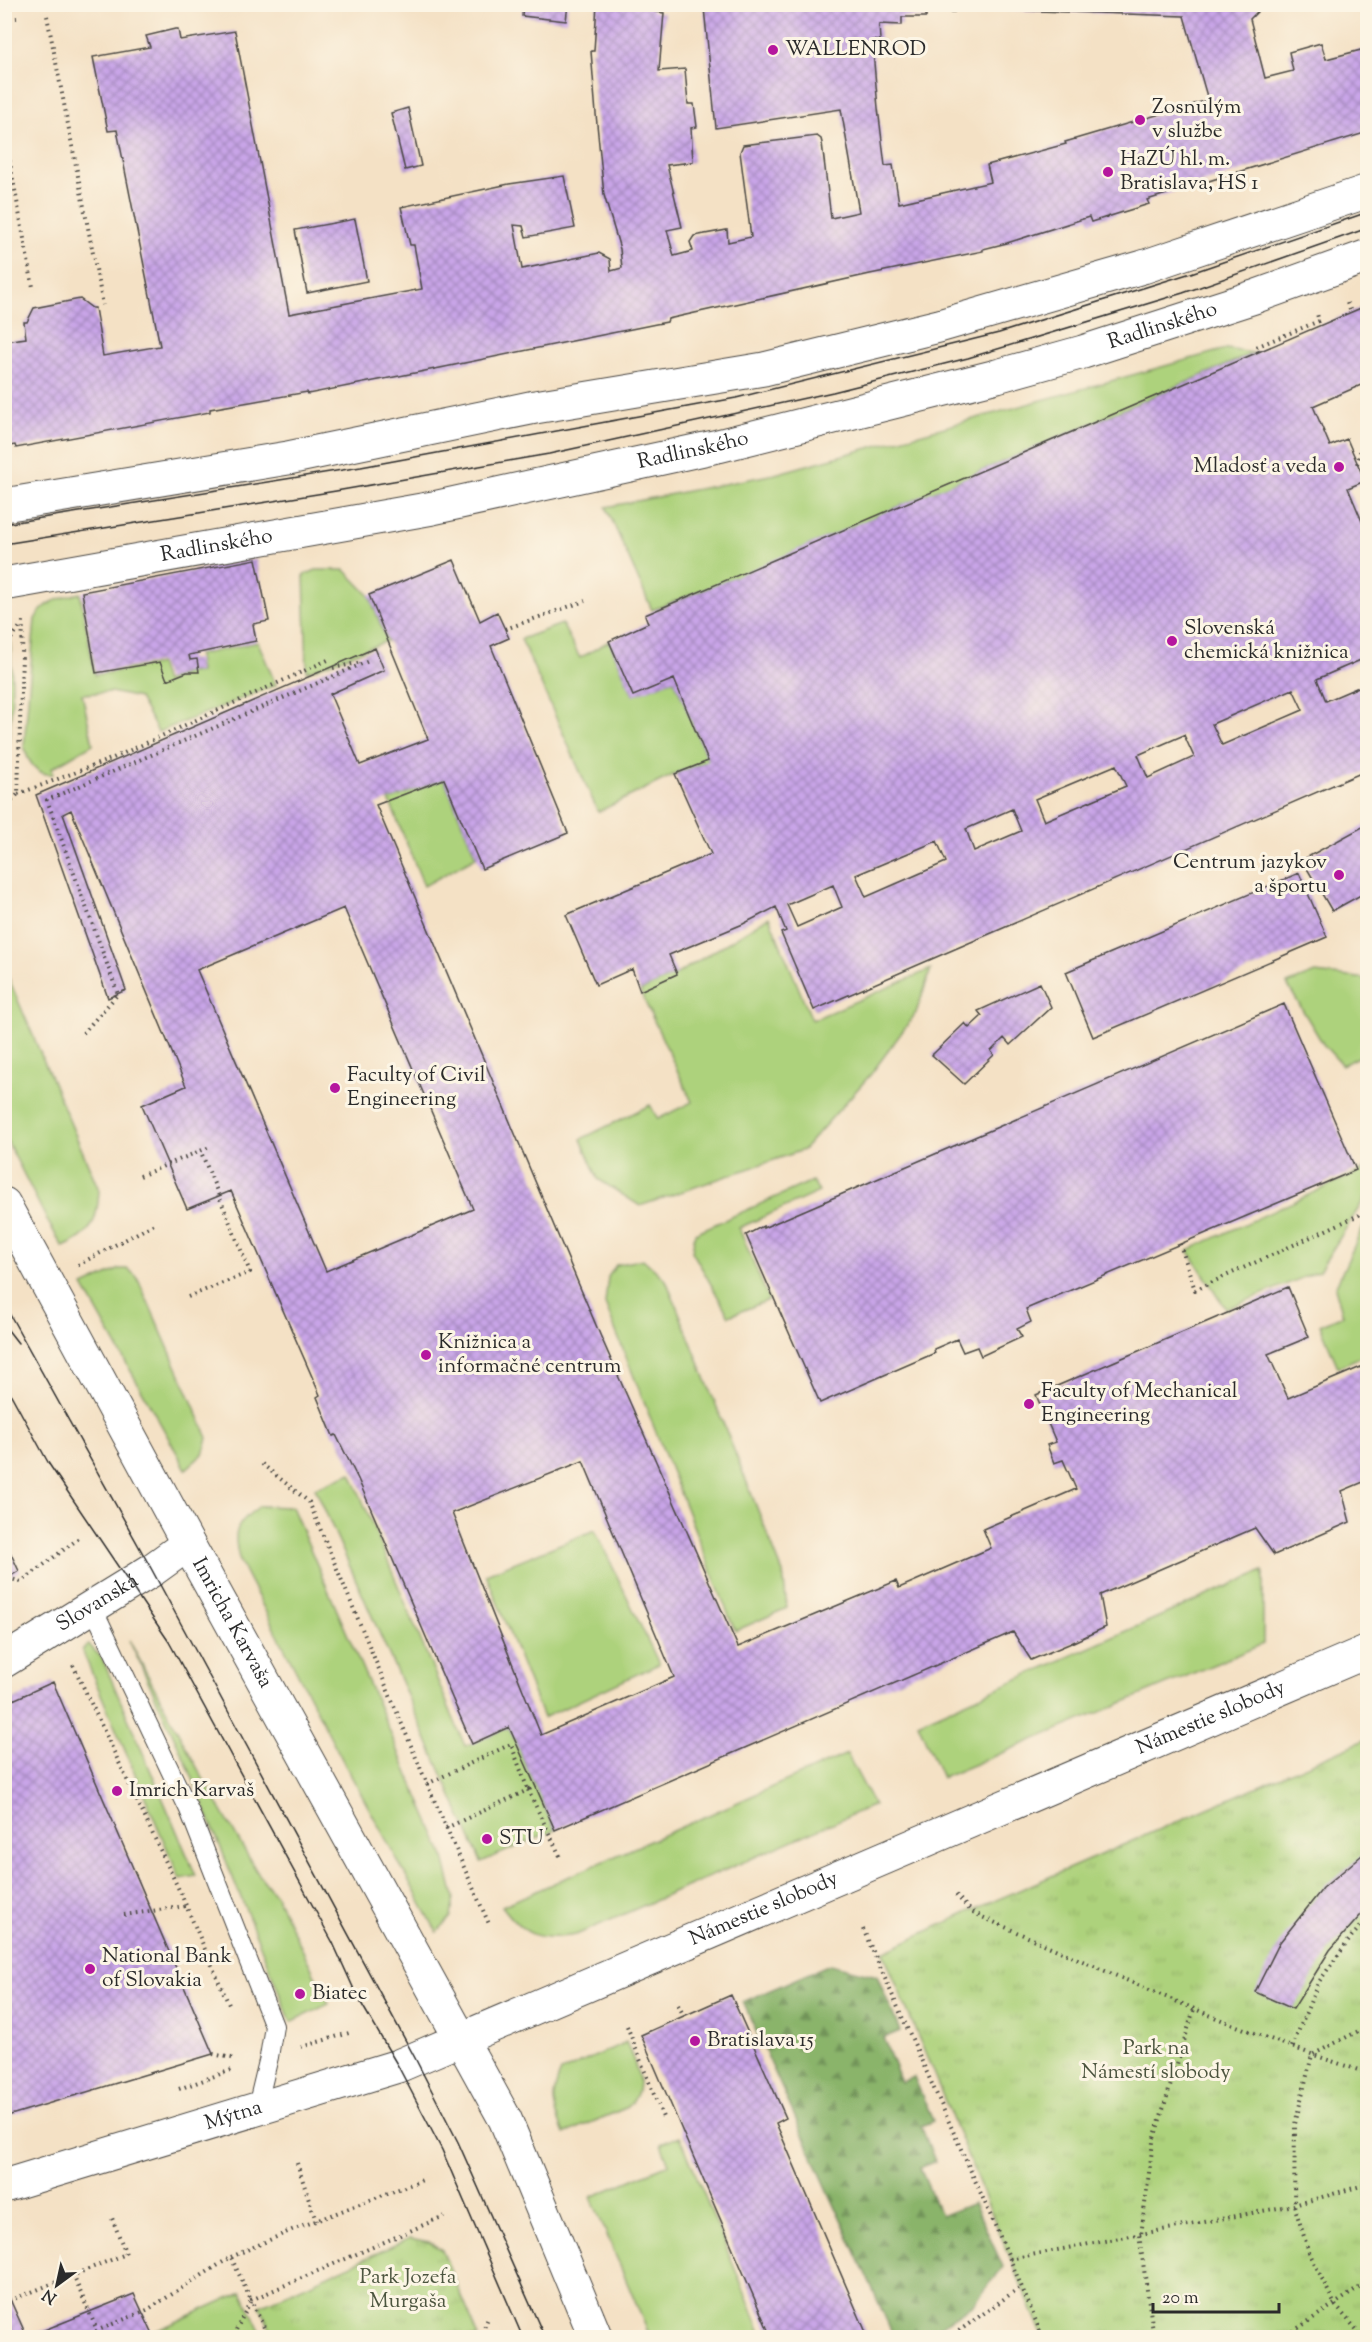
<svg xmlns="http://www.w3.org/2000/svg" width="1372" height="2342" viewBox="0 0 1372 2342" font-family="'Sorts Mill Goudy',serif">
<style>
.grass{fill:#add27b;stroke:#6c7e53;stroke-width:1.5}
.forest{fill:url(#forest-firs);stroke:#5a704b;stroke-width:1.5}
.park{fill:url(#park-tufts);stroke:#6c7e53;stroke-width:1.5}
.building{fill:url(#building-cross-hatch);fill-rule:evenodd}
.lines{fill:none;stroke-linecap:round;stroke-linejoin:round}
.service-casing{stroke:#494642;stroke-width:20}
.minor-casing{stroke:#494642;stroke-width:35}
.secondary-casing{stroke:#494642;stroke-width:35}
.path{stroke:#494642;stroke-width:4;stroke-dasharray:1.5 4.5;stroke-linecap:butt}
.service{stroke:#fff;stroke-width:18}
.minor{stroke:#fff;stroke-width:33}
.secondary{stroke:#fff;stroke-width:33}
.tram{stroke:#2b2b2b;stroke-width:1.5}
.poi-dot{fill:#b5179e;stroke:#fcf5e5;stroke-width:2}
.labels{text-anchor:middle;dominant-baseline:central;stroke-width:6;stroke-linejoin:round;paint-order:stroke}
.poi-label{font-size:21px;fill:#2b2b2b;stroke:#fcf5e5;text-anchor:start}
.street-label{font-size:21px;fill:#2b2b2b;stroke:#fcf5e5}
.park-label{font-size:21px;fill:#4c553f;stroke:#fcf5e5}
</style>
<defs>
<pattern id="forest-firs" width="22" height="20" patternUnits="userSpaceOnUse" patternTransform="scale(1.5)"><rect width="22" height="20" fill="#8ab46b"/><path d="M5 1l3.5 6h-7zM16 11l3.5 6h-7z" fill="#719358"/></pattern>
<pattern id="park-tufts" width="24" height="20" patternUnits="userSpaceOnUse" patternTransform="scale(1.5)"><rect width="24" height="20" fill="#add27b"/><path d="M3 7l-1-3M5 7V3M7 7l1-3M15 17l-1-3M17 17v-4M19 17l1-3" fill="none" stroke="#95b46a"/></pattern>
<pattern id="building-cross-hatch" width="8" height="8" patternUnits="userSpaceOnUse" patternTransform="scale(1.5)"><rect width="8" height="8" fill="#c9a5e8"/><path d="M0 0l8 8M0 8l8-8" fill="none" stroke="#a387bc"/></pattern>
</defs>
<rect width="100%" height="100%" fill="#fcf5e5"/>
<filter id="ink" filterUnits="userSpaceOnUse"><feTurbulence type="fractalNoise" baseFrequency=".0167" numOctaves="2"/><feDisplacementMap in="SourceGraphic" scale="12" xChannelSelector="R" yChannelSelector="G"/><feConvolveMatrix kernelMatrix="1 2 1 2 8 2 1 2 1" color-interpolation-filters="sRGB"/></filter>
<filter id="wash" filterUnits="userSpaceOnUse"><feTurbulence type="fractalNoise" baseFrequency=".008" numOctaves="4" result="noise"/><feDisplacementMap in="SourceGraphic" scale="24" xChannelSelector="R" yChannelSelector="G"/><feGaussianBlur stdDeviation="1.35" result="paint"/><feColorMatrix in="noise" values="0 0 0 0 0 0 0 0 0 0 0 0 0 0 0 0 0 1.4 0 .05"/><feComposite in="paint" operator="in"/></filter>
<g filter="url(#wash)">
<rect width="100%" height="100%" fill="#f4e1c5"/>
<path class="grass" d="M1226,349L1254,353L724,582L652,610L606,507L775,474Z
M316,570H345L369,595L387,641L307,672L304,575Z
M80,593L95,675L159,664L165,682L186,673L200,672L198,655L258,642L276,685L158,732L139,698L111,692L82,694L93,744L52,768L53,774C36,776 27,760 24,746L35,619C45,601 60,598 80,593Z
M4,599H6C12,651 16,709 5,760Z
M562,624L580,658L609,641L633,695L674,679L708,761L675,774L598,812L521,639Z
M444,779L476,857L424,886L389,800Z
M769,917L812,1020L931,969L916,1013L871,1074L803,1150L640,1206L598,1179L581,1139L650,1105L658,1119L692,1102L640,991L677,974Z
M5,970L99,1190C98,1220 92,1236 63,1247L48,1222L5,1137Z
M1315,973L1367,979V1053L1342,1065L1323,1044L1287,984Z
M1367,1168V1195L1319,1271L1226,1309L1188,1250Z
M812,1181L819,1192L739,1228L769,1300L729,1316L692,1251L695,1233Z
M1367,1218V1354L1338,1367L1320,1325L1343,1315L1335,1288Z
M643,1259L666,1280L783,1573L787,1608L735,1631L605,1304L608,1277L616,1265Z
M120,1269H128L137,1277L208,1438L203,1454L186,1469L83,1286Z
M351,1473L465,1746L509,1727L555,1830L481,1862L315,1488Z
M260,1506L292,1507L443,1854L454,1897L451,1917L437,1932L344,1763L240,1562C232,1533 234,1524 260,1506Z
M595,1530L659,1664L543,1718L486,1574Z
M1263,1571V1644L942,1778L918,1723Z
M129,1640L200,1773L257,1872L276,1896L329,2004L291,2022L189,1769Z
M89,1645L102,1658L196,1876L180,1879L82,1650Z
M847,1754L874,1805L576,1935C539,1941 525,1937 502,1906Z
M626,2042C635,2065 649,2087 628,2107L564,2134C554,2108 549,2098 561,2072Z
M680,2136L763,2337H650L591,2197L669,2164L661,2144Z
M242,2292L263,2337H158L156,2331Z"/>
<path class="forest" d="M830,1964L877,1976L900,2031L883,2038L901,2082L914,2077L933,2121L921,2126L935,2161L920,2168L941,2216L974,2203L1003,2267L974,2304L924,2337H894L743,2002Z"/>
<path class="park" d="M1367,1739V2337H1043L883,1952L971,1911Z
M410,2238L429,2242L442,2250L479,2337H274L260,2306Z"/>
<g id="blocks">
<path class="building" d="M523,4H568L566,21L522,16Z
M597,4H652V11L664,13L659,71L685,69L688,104H694L697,127L691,128L693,162L667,165L682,227L667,230L674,256L693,251L690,242L694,236L727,230L728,242L751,237L740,152L743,145L817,136L821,139L822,143L831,218L859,212L841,109L716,128L704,8L684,4H1254L1259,10L1250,19L1265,78L1293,71L1289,52L1321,43L1326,59L1361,50L1368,65V132L1147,200L1149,204L1091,222L1089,217L1007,243L983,249V251L870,274L668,319L667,322L656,324L440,368L308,394L307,392L210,409V412L16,448L15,445L4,447V341L26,338L24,322H27L34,308L80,299L92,308H95L103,356L160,346L117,130L108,131L93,57L150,47L146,36L175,29H178L180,40L235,31L289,314L422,289L414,245H410L401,207L509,184L564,176L575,228L526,237L523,226L514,225L522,269L599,253L610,259L611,271L622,268L620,249L604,195L596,114L591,51H594ZM953,8L1184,16L1208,100L1065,142L1066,144L987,165L991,182L899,203L893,165L885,166L878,108L872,40L880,41L879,24L902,25V17H926V12H954Z
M408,108L421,166L405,170L391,113Z
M355,219L367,281L307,293L295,230Z
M1368,305V382L1313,406L1330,446L1347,439L1365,481L1348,488L1364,526L1368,525V668L1363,659L1317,679L1326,701L1368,683V770L814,1010L781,933L786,931L776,907L743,924L669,955L677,974L640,991L632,969L596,985L566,915L711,854L675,774L708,761L674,679L633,696L609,641L648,623L645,615ZM1293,689L1303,710L1222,745L1212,724ZM1184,735L1194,757L1148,778L1138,755ZM1116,765L1126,786L1044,821L1035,799ZM1012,809L1021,831L974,851L966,829ZM937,841L946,862L866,897L856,875ZM833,885L842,907L797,927L787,905Z
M256,559L269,621L253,624L256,641L189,655L190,660L197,659L199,672H187L167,680L160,662L96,673L82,592Z
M454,560L480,621L497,612L509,638L491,646L568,833L482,869L444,779L376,805L601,1337L738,1647L896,1581L899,1588L991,1548L983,1529L1076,1489L1063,1460L1054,1463L1047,1445L1056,1442L1036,1395L1288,1287L1309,1337L1268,1354L1288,1398L1368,1364V1480L1342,1491L1350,1522L1274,1555L1255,1528L1100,1595L1106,1627L1069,1644L1031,1660L1013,1632L555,1830L509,1727L472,1744L358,1479L336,1435L333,1436L317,1397L320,1395L231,1191L187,1209L142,1105L186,1086L71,810L63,814L126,990L108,998L36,795L375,648L384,670L330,694L360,765L428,739L369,595ZM344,908L473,1209L326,1271L197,970ZM583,1461L674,1677L541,1735L452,1513Z
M1368,824V891L1332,911L1302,860Z
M1299,873L1327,937L1093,1037L1066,972Z
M1040,983L1051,1007L1010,1045L1004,1038L991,1051L994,1055L964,1084L932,1055L965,1023L969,1028L982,1016L978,1011Z
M1284,1004L1356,1170L1026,1309L1031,1322L1017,1329L1022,1337L981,1356L977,1347L963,1352L957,1339L934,1349L935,1353L820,1403L746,1235L763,1226V1228Z
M4,1539L19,1571L4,1580Z
M53,1682L213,2054L4,2117V1704Z
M1368,1850V1907L1330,1950L1293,2009L1255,1992L1280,1942L1323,1888Z
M731,1995L786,2118L776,2123L868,2337H771L641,2035Z
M4,2286L27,2337L134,2294L154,2337H4Z"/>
</g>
</g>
<g filter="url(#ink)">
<use href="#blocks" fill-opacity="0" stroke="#494642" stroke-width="1.5"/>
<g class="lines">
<g class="service-casing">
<path id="service" d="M92,1606L189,1810L274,2026L269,2057L257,2107"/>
</g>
<g class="minor-casing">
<g id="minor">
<path d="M4,505L288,458L535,407L764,369L939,326L1143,267L1368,191"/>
<path id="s1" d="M4,584L433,508L718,446L997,376L1083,352L1254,297L1368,256"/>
<path id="s2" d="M4,1204L188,1544L505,2119L596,2338"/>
<path id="s3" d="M4,1661L152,1570L188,1544"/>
</g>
</g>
<g class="secondary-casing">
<g id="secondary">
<path id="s4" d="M4,2186L398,2066L1368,1651"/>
</g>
</g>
<path class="path" d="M47,16L103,305
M4,19L17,18
M4,131L33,287
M1347,303L1351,312
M1258,352L1256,347L1319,321L1317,314
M1357,464L1368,422
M505,629L585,601
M4,648L22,624
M333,668L362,662
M18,794L111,759L328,660
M4,809L18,794L23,620
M83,1033L118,994L47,800L371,660
M140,1176L212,1146
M1180,1244L1195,1290L1359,1215L1368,1204
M78,1265L156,1223
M188,1297L250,1272L201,1152
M262,1464L309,1502L427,1784L490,1926
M8,1578L21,1582L78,1539
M73,1665L181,1894L230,2007
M427,1784L511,1744L528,1790L535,1786
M446,1828L528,1790L561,1858
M956,1895L971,1911L982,1917C1109,1972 1235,2031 1368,2073
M124,1915L186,1906
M863,1929L1010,2259L1043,2338
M678,2005L684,2016
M627,2026L664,2120
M301,2047L349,2033
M1292,2047L1318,1983L1352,1936L1368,1919
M213,2054L236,2059
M179,2089L234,2069
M297,2163L316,2221
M231,2257L292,2230L425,2179
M1010,2259L1294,2205L1368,2184
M73,2275L97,2330
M4,2303L126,2254L112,2218
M79,2338L147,2310L231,2257L251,2300L232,2338
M269,2338L251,2300L444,2216
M480,2338L488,2318
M949,2338L1022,2286
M1154,2338L1139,2235H1141L1153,2142L1194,2009
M1283,2338L1368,2282
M1364,2338L1335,2305L1309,2252L1294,2205L1295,2124L1312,2055L1368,2026"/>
<use href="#service" class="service"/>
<use href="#minor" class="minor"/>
<use href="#secondary" class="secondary"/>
<path class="tram" d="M4,524L361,467L736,398L999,333L1191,273L1368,212
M4,544L336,491L549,454L833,392L968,358L1183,293L1368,228
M4,1304L152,1570L415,2058L458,2142L545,2338
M4,1325L18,1343
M4,1382L49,1464L169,1642L333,1943L357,1996L398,2066L442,2150L523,2338"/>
</g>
</g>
<g class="poi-dot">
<circle cx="773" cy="50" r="6"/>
<circle cx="1140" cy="120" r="6"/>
<circle cx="1108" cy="172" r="6"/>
<circle cx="1339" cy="467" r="6"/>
<circle cx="1172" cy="641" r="6"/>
<circle cx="1339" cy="875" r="6"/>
<circle cx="335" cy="1088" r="6"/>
<circle cx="426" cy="1355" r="6"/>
<circle cx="1029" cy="1404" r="6"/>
<circle cx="117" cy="1791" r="6"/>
<circle cx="487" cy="1839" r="6"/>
<circle cx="90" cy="1969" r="6"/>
<circle cx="300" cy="1994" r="6"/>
<circle cx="695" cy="2041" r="6"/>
</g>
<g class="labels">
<g class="poi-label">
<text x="785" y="50">WALLENROD</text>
<text x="1152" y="108">Zosnulým<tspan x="1152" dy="24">v službe</tspan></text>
<text x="1120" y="160">HaZÚ hl. m.<tspan x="1120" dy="24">Bratislava, HS 1</tspan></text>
<text x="1327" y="467" text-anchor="end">Mladosť a veda</text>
<text x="1184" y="629">Slovenská<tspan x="1184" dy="24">chemická knižnica</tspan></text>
<text x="1327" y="863" text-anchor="end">Centrum jazykov<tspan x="1327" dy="24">a športu</tspan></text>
<text x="347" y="1076">Faculty of Civil<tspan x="347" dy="24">Engineering</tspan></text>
<text x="438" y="1343">Knižnica a<tspan x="438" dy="24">informačné centrum</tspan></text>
<text x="1041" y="1392">Faculty of Mechanical<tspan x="1041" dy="24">Engineering</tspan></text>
<text x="129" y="1791">Imrich Karvaš</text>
<text x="499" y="1839">STU</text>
<text x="102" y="1957">National Bank<tspan x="102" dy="24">of Slovakia</tspan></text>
<text x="312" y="1994">Biatec</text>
<text x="707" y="2041">Bratislava 15</text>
</g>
<g class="street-label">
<text stroke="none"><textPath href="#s1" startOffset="1188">Radlinského</textPath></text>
<text stroke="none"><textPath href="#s1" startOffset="702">Radlinského</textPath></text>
<text stroke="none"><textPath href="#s1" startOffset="216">Radlinského</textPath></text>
<text stroke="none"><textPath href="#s3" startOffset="110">Slovanská</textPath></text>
<text stroke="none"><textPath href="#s2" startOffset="477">Imricha Karvaša</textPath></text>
<text stroke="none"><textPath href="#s4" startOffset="1296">Námestie slobody</textPath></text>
<text stroke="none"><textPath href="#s4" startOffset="810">Námestie slobody</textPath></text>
<text stroke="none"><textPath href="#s4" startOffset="240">Mýtna</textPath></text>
</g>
<g class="park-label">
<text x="1156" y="2049">Park na<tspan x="1156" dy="24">Námestí slobody</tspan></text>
<text x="408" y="2278">Park Jozefa<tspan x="408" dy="24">Murgaša</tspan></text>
</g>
</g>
<rect width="1372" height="2342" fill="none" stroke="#fcf5e5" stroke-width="24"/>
<g transform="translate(57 2285) rotate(213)" stroke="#fcf5e5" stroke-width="4.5" paint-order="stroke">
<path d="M0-4.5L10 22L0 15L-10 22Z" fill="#2b2b2b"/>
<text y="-9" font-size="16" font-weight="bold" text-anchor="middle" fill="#2b2b2b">N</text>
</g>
<path d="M1153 2303v9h126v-9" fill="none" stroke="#2b2b2b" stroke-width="3"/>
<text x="1162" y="2303" font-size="18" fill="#2b2b2b" stroke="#fcf5e5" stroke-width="4.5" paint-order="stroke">20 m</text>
</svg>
